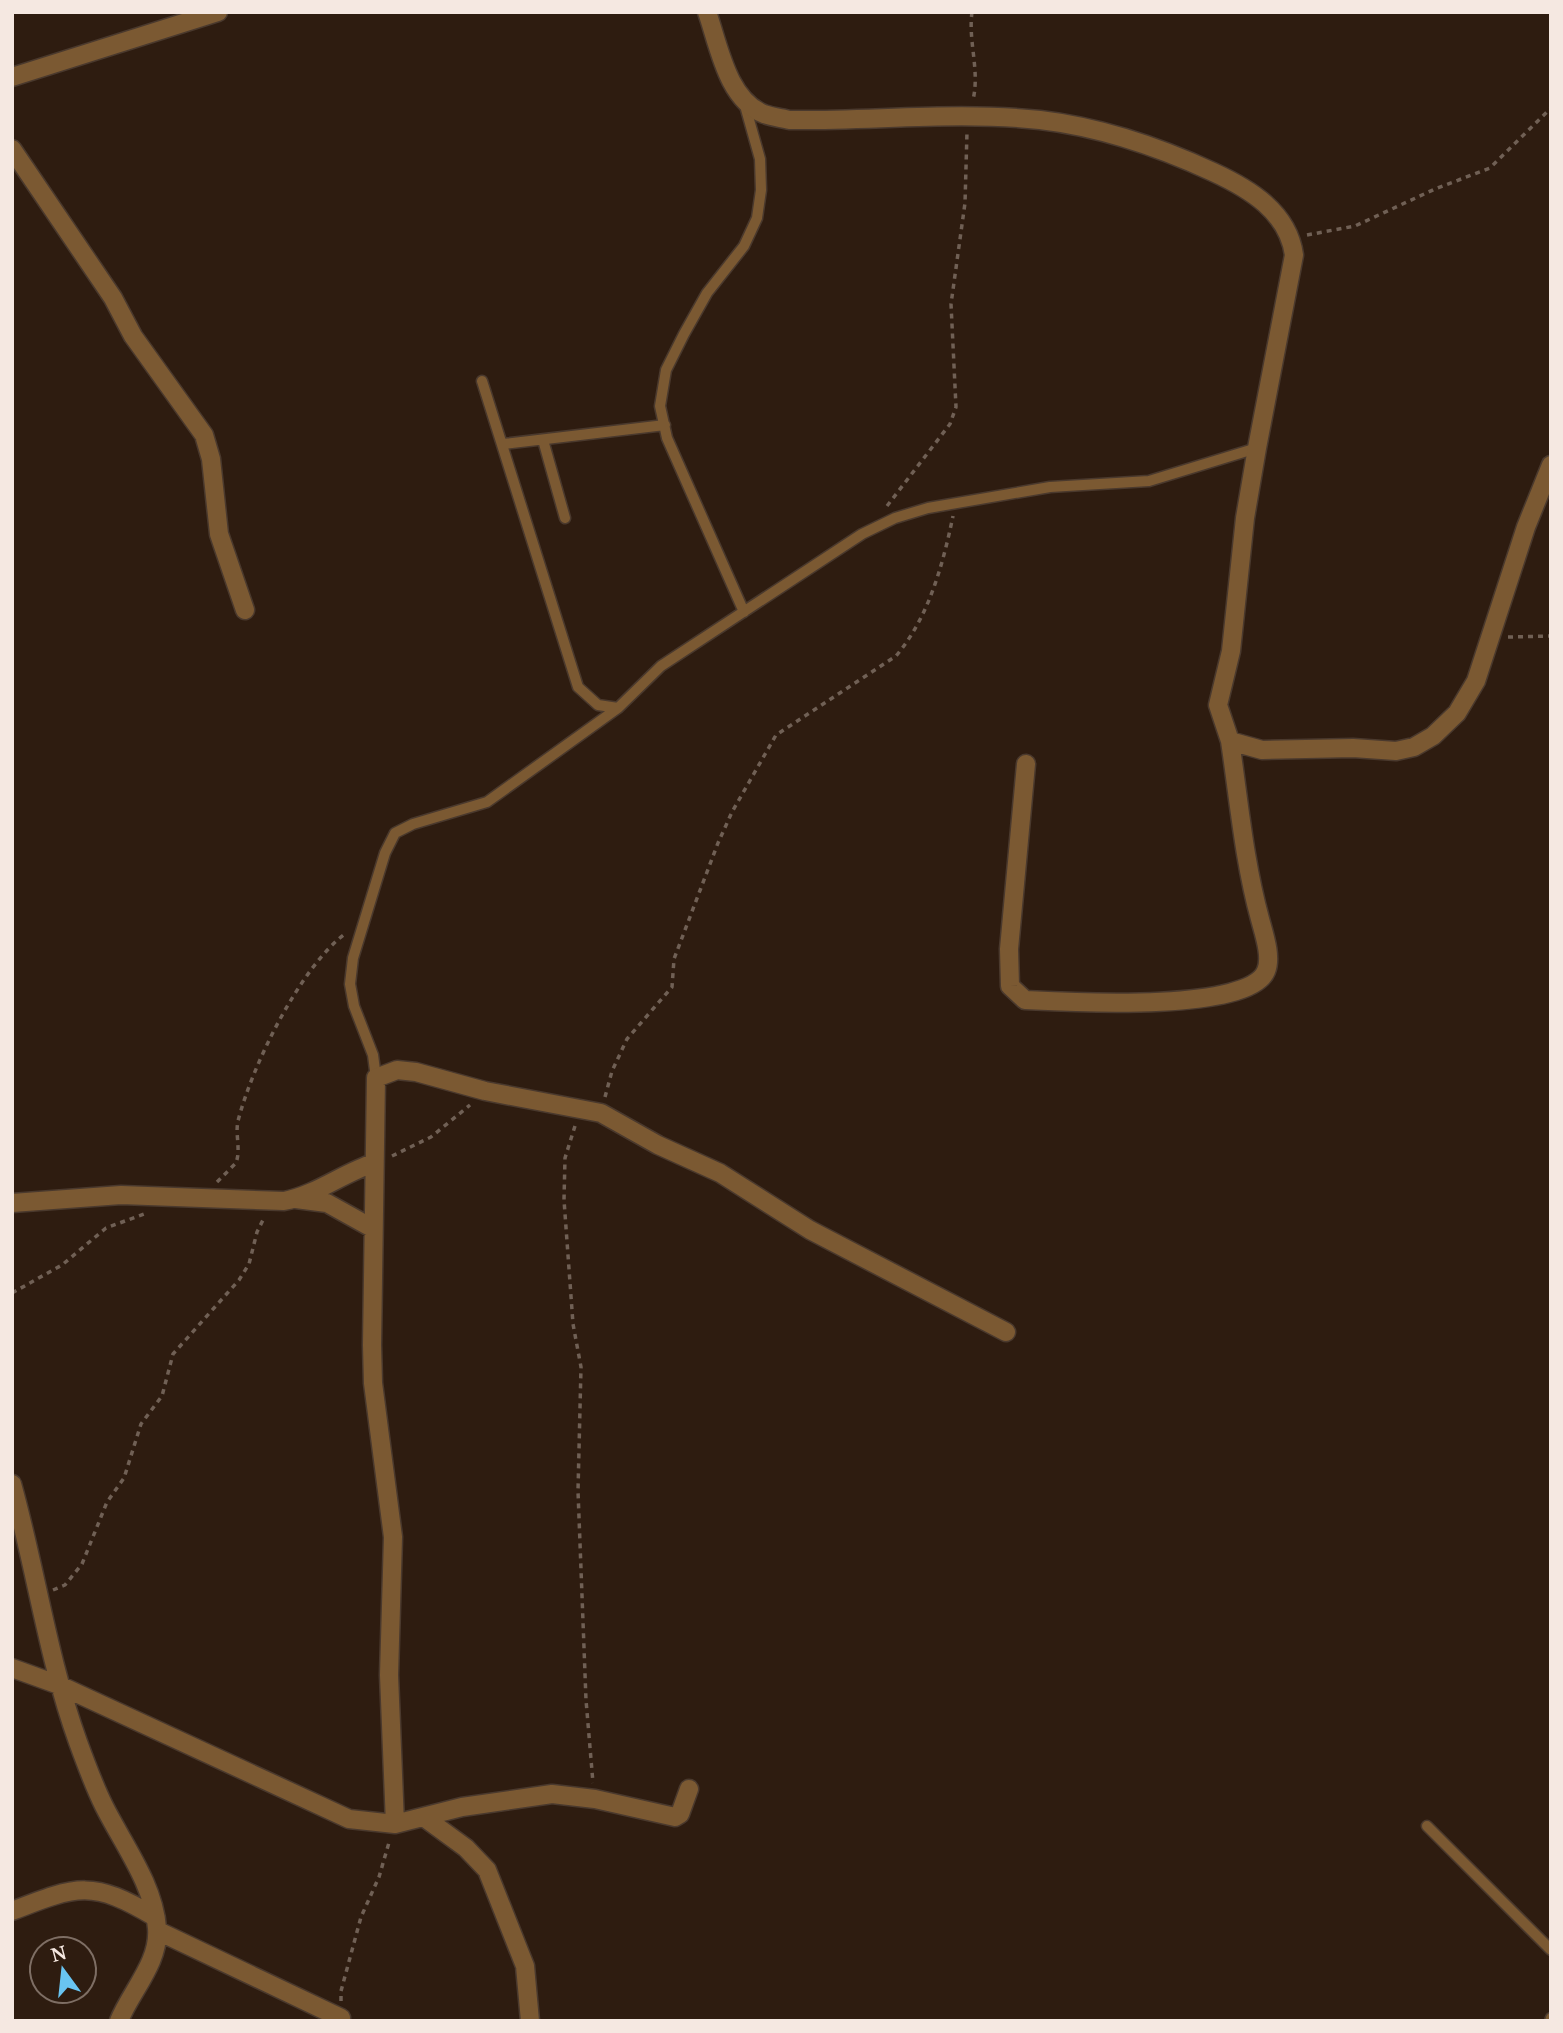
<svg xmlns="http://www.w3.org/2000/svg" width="1563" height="2033" viewBox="0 0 1563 2033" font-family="'Noto Serif',serif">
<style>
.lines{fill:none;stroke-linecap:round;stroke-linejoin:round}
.lane-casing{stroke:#4a392d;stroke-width:13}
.street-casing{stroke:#4a392d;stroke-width:21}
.path{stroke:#706055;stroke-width:3.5;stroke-dasharray:5 5;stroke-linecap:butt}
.lane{stroke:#7b5932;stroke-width:10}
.street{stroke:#7b5932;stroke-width:18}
</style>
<rect width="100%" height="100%" fill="#2e1c10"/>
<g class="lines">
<g class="lane-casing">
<path id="lane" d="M482,381L578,687L598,705L618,708
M543,440L565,518
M503,444L665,425
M744,612L667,438L660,406L666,370L684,334L707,293L744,246L757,218L761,190L760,159L744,102
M376,1078L373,1055L354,1006L350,984L353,958L385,853L395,833L413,824L487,802L618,708L661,666L862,534L895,518L928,508L1050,487L1149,481L1257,448
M1427,1826L1551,1950
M1550,2021L1551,2018"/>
</g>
<g class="street-casing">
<path id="street" d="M707,12C719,46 727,99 764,114C772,117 782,118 790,120C873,121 958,111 1040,120C1100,127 1159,147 1213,172C1250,189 1288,212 1294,255L1257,448L1245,518L1231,651L1218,705L1230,741L1262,750L1353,748L1396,751L1414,747L1433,736L1457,713L1476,681L1526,527L1551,465
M12,77L218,12
M12,149L113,298L133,336L204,435L211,459L219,534L245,610
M1026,764L1009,949L1010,986L1025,1000C1066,1002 1249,1013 1266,971C1272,957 1264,934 1260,919C1244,861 1239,801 1230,741
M296,1199L327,1203L372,1228
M12,1203L121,1195L284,1201C316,1195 343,1173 374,1163
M12,1484C36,1570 48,1659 78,1742C86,1764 94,1786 104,1806C123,1844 154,1885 157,1928C160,1962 131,1991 119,2021
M12,1668L59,1685L349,1819L395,1824L462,1807L552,1794L595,1799L675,1817L680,1814L689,1789
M425,1818L466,1848L487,1870L525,1966L530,2021
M395,1824L389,1675L393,1537L373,1383L372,1345L376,1078L397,1070L416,1072L485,1091L601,1113L658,1145L720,1173L810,1230L1006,1332
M12,1911C78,1885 93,1880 155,1917
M158,1931L341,2018"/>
</g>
<path class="path" d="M972,12C968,42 980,70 973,100
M1307,235L1355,226L1435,189L1490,168L1551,108
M887,506L950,424L956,407L951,304L965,203L967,132
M1508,637L1551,636
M605,1097L612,1071L627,1039L672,987L674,959L718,843L732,812L776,735L896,656C929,617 943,564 953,516
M575,1126L565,1158L564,1200L573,1324L581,1367L578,1491L586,1700L593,1783
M392,1156L431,1137L470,1105
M217,1182L236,1163C241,1149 235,1135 238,1121C252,1066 300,967 346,933
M12,1293L62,1265L106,1228L144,1214
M53,1590L65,1585L82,1564L107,1502L124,1478L141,1424L162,1396L173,1354L239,1280L249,1264L257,1232L264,1218
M341,2001V1991L361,1917L379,1877L390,1839"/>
<use href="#lane" class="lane"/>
<use href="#street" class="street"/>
</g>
<rect width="1563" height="2033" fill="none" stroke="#f5e8e1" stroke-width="28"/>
<g transform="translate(63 1970) rotate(345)"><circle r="33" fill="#2e1c10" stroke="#7e6e64" stroke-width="2"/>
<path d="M0-5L12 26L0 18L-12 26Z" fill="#69c4f1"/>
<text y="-10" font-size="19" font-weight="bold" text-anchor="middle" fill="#f5e8e1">N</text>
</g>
</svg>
